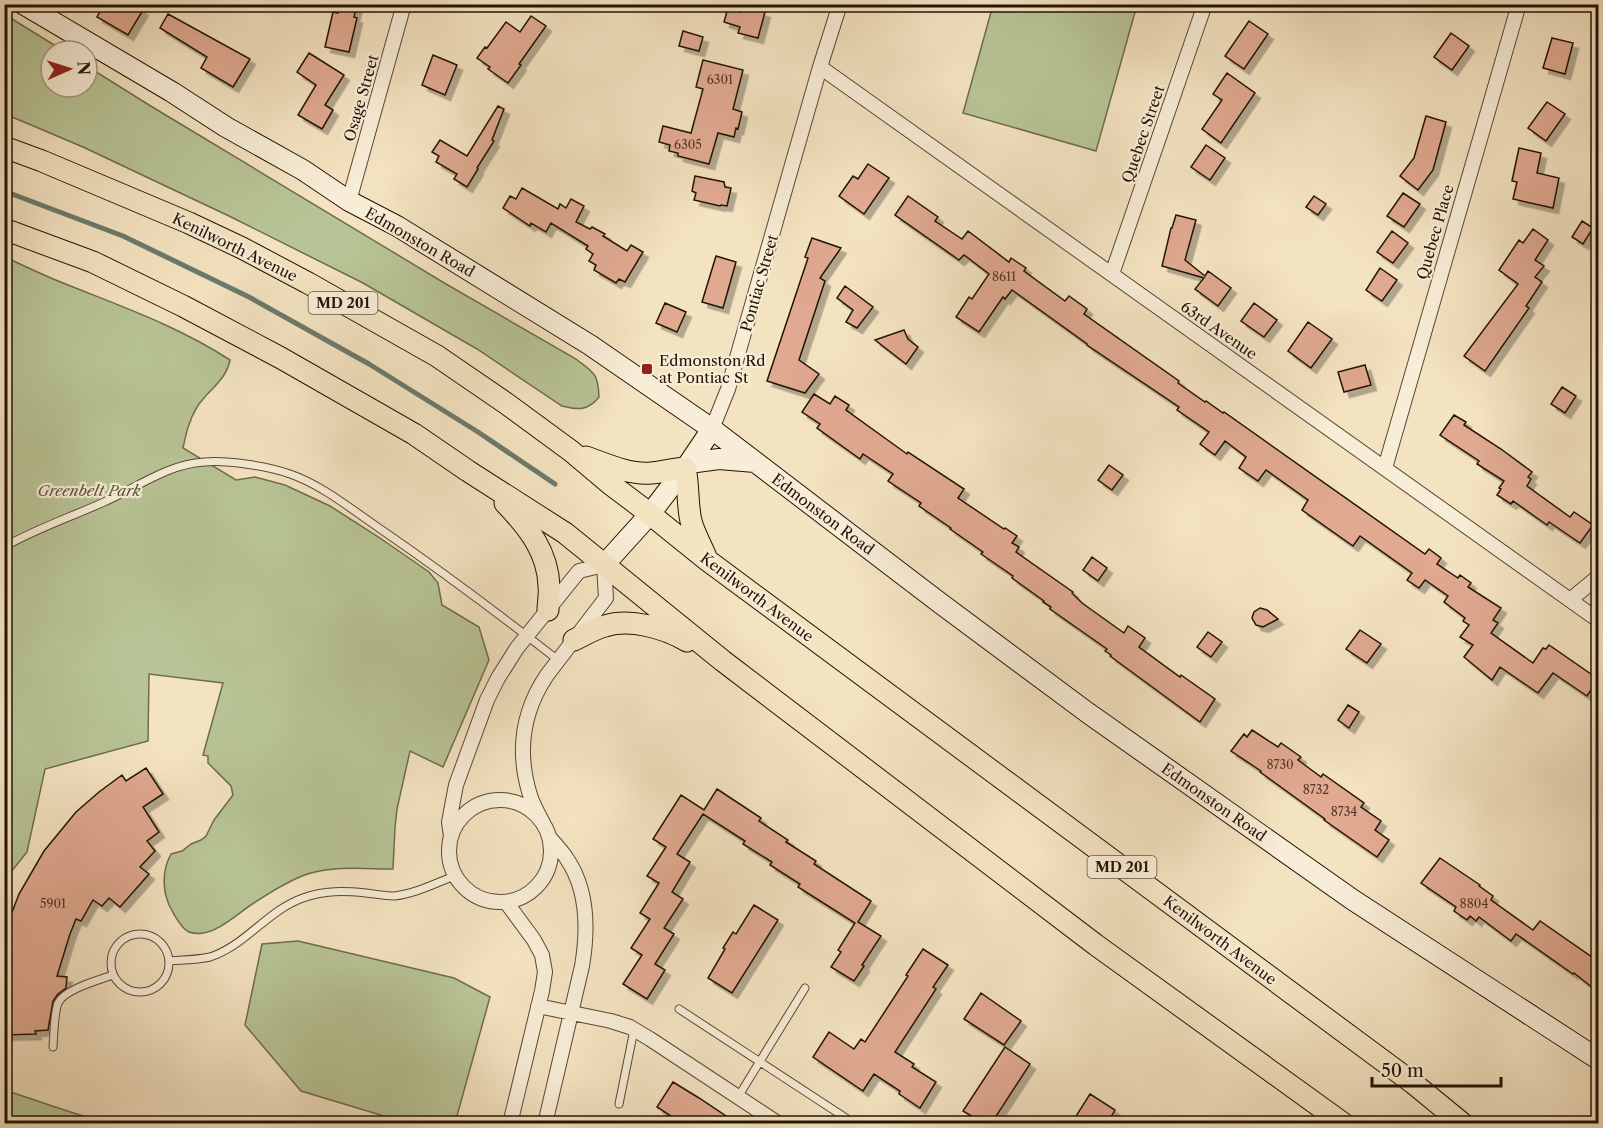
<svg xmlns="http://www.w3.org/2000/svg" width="1603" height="1128" viewBox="0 0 1603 1128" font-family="'Libre Caslon Text',serif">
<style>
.green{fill:#b8c495;stroke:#6e6c4d;stroke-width:1.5}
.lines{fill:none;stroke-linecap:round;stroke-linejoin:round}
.stream{stroke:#6c7a6d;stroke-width:5}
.building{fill:#e0a990;stroke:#241305;stroke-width:1.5;filter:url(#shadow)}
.lane-casing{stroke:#584734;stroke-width:9}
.street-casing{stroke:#584734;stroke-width:16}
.secondary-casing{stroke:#241305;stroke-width:22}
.primary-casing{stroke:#241305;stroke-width:23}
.lane{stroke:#f8edd7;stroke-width:7}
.street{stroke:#f8edd7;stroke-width:14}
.secondary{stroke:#f8edd7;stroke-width:20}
.primary{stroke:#f4e3c1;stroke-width:21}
.poi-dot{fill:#8f2418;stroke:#f8edd7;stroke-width:2}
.labels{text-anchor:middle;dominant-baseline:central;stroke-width:4.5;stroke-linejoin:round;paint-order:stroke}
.number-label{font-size:12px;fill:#533828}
.shield{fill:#f8edd7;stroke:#645444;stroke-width:1.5}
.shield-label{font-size:14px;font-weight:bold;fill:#241305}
.street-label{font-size:15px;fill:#241305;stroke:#f8edd7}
.poi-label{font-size:15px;fill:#241305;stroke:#f8edd7;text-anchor:start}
.park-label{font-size:15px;font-style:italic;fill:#585137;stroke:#f8edd7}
</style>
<defs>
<filter id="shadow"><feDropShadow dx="5.5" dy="5.5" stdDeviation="0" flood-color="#0004"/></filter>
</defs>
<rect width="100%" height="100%" fill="#f4e3c1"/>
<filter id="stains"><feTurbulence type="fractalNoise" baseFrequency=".00333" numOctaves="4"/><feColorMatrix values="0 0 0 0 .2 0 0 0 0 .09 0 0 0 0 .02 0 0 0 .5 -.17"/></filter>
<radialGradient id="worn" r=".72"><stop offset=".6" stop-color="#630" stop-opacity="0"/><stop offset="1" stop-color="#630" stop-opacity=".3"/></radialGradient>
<path class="green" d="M993,5H1137L1096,151L963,113Z
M4,14L64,51H51V87H87V66L149,105L446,284L576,359C594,373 598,373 599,397C588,411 578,410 562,406L477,349L363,283L229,216L83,147L5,114Z
M5,257C24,266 43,275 63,283C120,306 178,326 230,360C226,381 208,390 197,407C189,420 186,434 183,448L236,480L255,477L285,485L330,506L380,538L429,572L438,583L442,605L479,627L489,660L443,767L410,751L397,809L395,827L393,869C363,869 330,865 302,876C285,883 269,893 254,903C236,914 212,940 189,932C181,929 174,914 170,907C162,890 162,870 171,854L182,851L191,844L201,840L206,836L214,820L233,795L231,786L208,763V756L203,755L223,683L149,674L148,741L45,769L27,852L11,872L5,877Z
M298,941L454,978L490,997L455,1123H407L301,1091L245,1025L262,944Z
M4,1090C40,1101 74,1115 110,1123H5Z"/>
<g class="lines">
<path class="stream" d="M4,191L123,236L249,297L369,364L478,432L555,484"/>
</g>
<path class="building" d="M104,4H134L143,10L128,35L97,17Z
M340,4H357L354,17L357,18L349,52L325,47L333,12L338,13Z
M741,7L745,8V7L765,12L758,38L738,33L740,27L724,22L728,8L740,12Z
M168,14L250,59L233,87L201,68L207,57L160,28Z
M531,16L546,26L519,64L521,65L508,83L488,69L490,67L477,58L485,47L487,48L506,22L520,32Z
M1249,21L1268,34L1244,69L1225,56Z
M683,31L703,37L699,51L679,46Z
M1451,33L1469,46L1452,70L1434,57Z
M1552,38L1573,43L1565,74L1543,68Z
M309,53L344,75L325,105L333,110L322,129L298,115L316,85L297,72Z
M433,55L457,65L445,95L422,85Z
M703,60L743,70L733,109L742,112L738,129L736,128L734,137L718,133L709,164L678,156V153L669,151L670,145L659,142L663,126L691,133L703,89L696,87Z
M1227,73L1255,93L1221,143L1202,129L1222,100L1213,94Z
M1547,102L1565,114L1546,141L1528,128Z
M498,106L504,109L492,140L494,141L477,168L478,169L467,187L454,179L457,174L436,162L439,156L432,152L440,140L467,156Z
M1426,116L1446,122L1433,170L1418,190L1400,176L1414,158Z
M1206,145L1225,158L1210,180L1191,167Z
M1519,148L1541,153L1537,173L1559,178L1553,208L1513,199L1517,182L1512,181Z
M868,164L889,178L864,214L839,196L853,176L858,179Z
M695,176L724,182L725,187L731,188L727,206L721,205L720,206L694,200L696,193L692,191Z
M522,188L558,209L560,204L566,208L571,199L584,206L576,222L590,229L592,227L605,234L603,236L627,251L631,245L643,252L625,282L619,279L616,283L594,270L596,265L589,261L593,254L586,249L588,246L551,223L546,232L531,223L530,226L503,208L510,196L516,199Z
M1403,193L1420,204L1404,227L1387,216Z
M908,196L938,217L935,221L962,239L968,231L1009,262L1011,258L1026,268L1024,271L1065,301L1069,296L1087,309L1084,314L1179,381L1178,383L1205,402L1206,401L1223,413L1224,412L1425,554L1429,549L1441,558L1437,564L1458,578L1460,575L1471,583L1468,587L1501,608L1493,620L1498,623L1491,633L1533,663L1543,648L1546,649L1549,645L1598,679L1587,696L1553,673L1538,693L1500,667L1492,680L1464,657L1473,645L1460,637L1469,625L1463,621L1465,618L1444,602L1448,596L1425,580L1419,588L1407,580L1412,573L1360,536L1353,546L1302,510L1308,500L1266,470L1258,481L1239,468L1246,457L1225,441L1215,455L1200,444L1209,432L1177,410L1179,407L1087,345V344L1012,290L1005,299L1003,297L979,332L956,317L969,297L972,299L989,274L964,255L959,260L895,215Z
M1314,196L1326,204L1318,215L1306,207Z
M1176,215L1196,220L1185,260L1205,276L1208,271L1231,288L1218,306L1195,289L1204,278L1162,266L1171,228H1172Z
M1582,221L1593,228L1583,244L1572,237Z
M1533,229L1548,240L1535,260L1544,266L1535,277L1542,282L1526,306L1529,308L1485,371L1464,356L1518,284L1499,270L1519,240L1523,243Z
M1392,231L1408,243L1393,263L1377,252Z
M812,238L841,248L820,278L825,281L799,360L819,374L805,393L767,381L808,258L805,257Z
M716,256L736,262L723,308L702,302Z
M1380,268L1397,280L1382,301L1366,290Z
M845,286L873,307L857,328L846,322L853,310L837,298Z
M665,303L686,312L677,332L656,323Z
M1254,303L1277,320L1264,337L1241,321Z
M1308,322L1332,339L1311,368L1288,351Z
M904,330L908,339L918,347L906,364L875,340Z
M1365,365L1371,385L1344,392L1338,372Z
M1562,387L1576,396L1565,413L1551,404Z
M814,394L830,404L835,396L849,405L846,410L907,454L908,452L964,489L958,498L1004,529L1005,528L1017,536L1012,543L1019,547L1016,552L1073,592L1072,593L1082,603L1124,633L1128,626L1145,638L1139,647L1180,677L1181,675L1215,699L1200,722L1110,656L1111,655L1105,651L1107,649L1050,609L1051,607L1043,602L1044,601L1012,578L1013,576L981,554L983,552L950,529L951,528L919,506L921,503L888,481L893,474L863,454L860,459L817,428L820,424L802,412Z
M1454,415L1466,422L1464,425L1501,449L1532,472L1528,477L1531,479L1527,486L1570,517L1574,512L1593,525L1580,543L1549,522L1547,525L1513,501L1511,504L1497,495L1501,489L1499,488L1504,481L1477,464L1479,461L1440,435Z
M1109,465L1123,475L1112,490L1098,480Z
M1092,557L1107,568L1098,581L1083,570Z
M1260,608L1267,610L1278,619L1263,627L1256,625L1252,618L1254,612Z
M1360,630L1381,644L1367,663L1346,649Z
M1208,632L1222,642L1211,657L1197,647Z
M1348,705L1359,712L1349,728L1338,720Z
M1252,730L1278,747L1281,743L1301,757L1298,760L1321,777L1323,774L1364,803L1361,807L1381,821L1375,830L1389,840L1377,857L1324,820L1325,819L1260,772L1261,771L1231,751L1244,734L1247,737Z
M146,768L163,794L143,807L159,832L147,841L155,851L140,867L149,874L120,907L109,898L102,906L93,900L81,921L76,919L70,934L57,976L67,977L66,988L58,994L53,1001L48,1030L35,1031L36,1034L4,1035V933L19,894L44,851L76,812L99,792L122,775L126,781Z
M717,789L761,818L759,821L788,840L786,842L816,861L814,864L871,901L858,922L881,936L862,965L864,966L854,981L831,967L841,952L838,950L855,923L798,887L800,884L770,865L772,862L743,844L745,841L703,814L677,854L690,862L672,892L683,899L664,928L674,934L655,964L665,970L647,999L623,984L642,955L631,948L650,919L640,913L659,883L647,876L666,847L653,839L681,795L704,810Z
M1440,858L1480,885L1479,886L1493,896L1491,900L1533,930L1540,921L1599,962V993L1574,973L1573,974L1516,934L1511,941L1479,917L1476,921L1470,916L1467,920L1454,911L1456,907L1421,883Z
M754,905L778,920L732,993L708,978L725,949L723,948L733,932L736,934Z
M923,949L948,965L933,987L936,989L895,1052L914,1064L912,1067L936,1082L920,1108L899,1094L900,1091L874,1074L863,1091L813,1057L829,1032L854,1049L861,1039L865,1042L908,976L906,975Z
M981,993L1021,1021L1004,1045L964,1019Z
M1005,1047L1030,1064L991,1124L981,1117L978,1120L963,1111Z
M673,1082L699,1098L738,1124H683L657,1107Z
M1090,1094L1115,1110L1107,1124H1071Z"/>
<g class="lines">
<g class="lane-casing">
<path id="lane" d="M4,547C35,529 71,517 104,502C136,488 168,464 204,462C228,460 267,466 290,474C322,485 351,509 379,528C440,570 499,614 558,660
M111 963a29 29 0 1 1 58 0a29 29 0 1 1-58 0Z
M169,961C182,960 197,960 210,957C245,946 268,910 303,898C324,890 345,891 366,893C375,894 385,896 394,896C415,894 435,883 455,876
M679,1009L855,1124
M53,1047C54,1034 54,1014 58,1003C65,989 99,980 113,975
M738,1097L805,988
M619,1104L634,1030"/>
</g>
<g class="street-casing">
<path id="street" d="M820,67L1598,620
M349,201L404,4
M1112,274L1205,4
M712,429L728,389L820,67L840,4
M1385,468L1519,4
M1570,600L1598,577
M449 851a51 51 0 1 1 102 0a51 51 0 1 1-102 0Z
M451,836L449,822L456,785L487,700L498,678L517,648L579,571L604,565L606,598L547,675C522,712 517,753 530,795C533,805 539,815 544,825
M506,902L534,940L542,955L545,972L542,991L510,1124
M538,1006L611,1021L630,1027L650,1039L779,1124
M545,1124L582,966C588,931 588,890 567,859C562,851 555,844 549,837"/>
</g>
<g class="secondary-casing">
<path id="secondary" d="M23,4L172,92L226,127L303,170L349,201L397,226L590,345L712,429L940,603L1088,713L1353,900L1598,1059
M689,463L719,459L755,462
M604,565L650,514L689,463L712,429"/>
</g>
<g class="primary-casing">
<path id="primary" d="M4,147L42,161L189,223L242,248L308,283L437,356L507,404L571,451L609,483L650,514L707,560L1413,1083L1463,1124
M4,229L93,262L183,306L281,358L414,434L468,471L565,533L723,661L1096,945L1344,1124
M586,457C606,464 629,475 651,473C663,472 672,469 685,468C689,486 687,504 691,521C694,533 701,545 706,557
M505,503C528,527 548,552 549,586C550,594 548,603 548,610
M574,640C584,635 594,629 605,626C630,618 665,628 687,641"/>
</g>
<use href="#lane" class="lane"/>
<use href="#street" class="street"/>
<use href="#secondary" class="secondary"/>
<use href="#primary" class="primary"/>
</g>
<rect class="poi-dot" x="641" y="363" width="12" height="12" rx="3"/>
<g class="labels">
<g class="number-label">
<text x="720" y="79">6301</text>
<text x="688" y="144">6305</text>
<text x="1004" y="276">8611</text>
<text x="1280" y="764">8730</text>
<text x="1316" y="789">8732</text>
<text x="1344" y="811">8734</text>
<text x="53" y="903">5901</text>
<text x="1474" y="903">8804</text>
</g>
<g class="shield">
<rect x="308.5" y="292" width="69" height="22" rx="4.5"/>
<rect x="1087.5" y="856" width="69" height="22" rx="4.5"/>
</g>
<g class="shield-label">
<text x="343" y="303">MD 201</text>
<text x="1122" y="867">MD 201</text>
</g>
<g class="street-label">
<text transform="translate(361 98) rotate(-74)">Osage Street</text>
<text transform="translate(1143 134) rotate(-71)">Quebec Street</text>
<text transform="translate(1435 232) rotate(-74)">Quebec Place</text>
<text transform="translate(420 242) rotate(30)">Edmonston Road</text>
<text transform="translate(235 247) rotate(26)">Kenilworth Avenue</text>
<text transform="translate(759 283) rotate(-74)">Pontiac Street</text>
<text transform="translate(1219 330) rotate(35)">63rd Avenue</text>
<text transform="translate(823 514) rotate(37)">Edmonston Road</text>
<text transform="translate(757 597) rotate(37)">Kenilworth Avenue</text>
<text transform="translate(1214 802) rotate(35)">Edmonston Road</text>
<text transform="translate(1220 940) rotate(37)">Kenilworth Avenue</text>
</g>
<g class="poi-label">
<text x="659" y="360">Edmonston Rd<tspan x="659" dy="17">at Pontiac St</tspan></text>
</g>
<g class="park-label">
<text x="89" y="490">Greenbelt Park</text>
</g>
</g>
<rect width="1603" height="1128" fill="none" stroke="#f4e3c1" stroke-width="24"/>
<rect x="6" y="6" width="1591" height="1116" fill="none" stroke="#241305" stroke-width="3"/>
<rect x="12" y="12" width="1579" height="1104" fill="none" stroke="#241305" stroke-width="1.5"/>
<g transform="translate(69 69) rotate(87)"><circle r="28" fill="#f8edd7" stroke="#a39683" stroke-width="1.5"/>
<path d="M0-4.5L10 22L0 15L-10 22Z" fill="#8f2418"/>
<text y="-9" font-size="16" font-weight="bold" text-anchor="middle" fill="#241305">N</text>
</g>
<path d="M1372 1077v9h129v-9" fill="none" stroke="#241305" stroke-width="3"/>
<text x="1381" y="1077" font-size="18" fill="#241305" stroke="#f8edd7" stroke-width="4.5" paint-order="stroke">50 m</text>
<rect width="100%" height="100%" filter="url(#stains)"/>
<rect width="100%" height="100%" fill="url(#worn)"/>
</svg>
